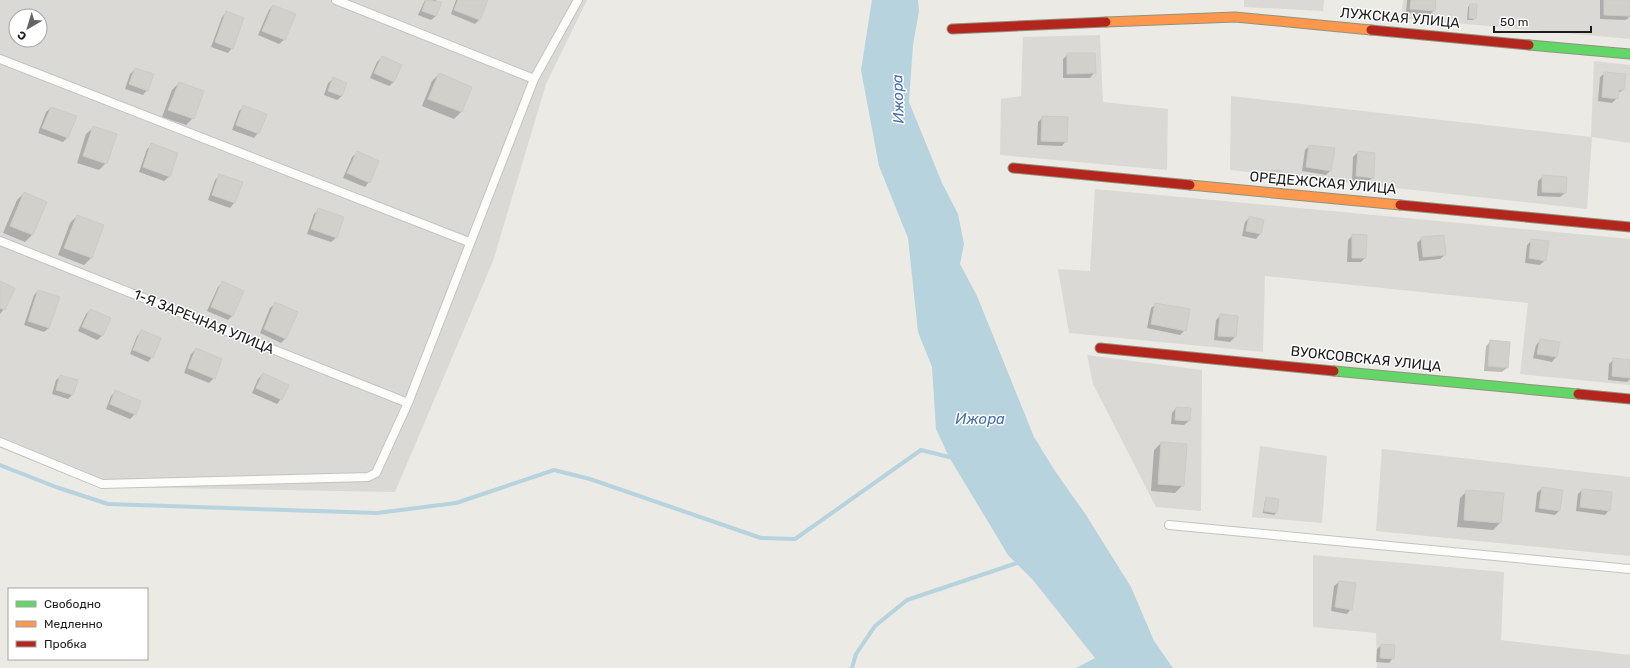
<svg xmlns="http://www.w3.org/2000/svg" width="1630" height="668" viewBox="0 0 1630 668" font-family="Rubik,sans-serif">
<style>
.residential{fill:#dad9d6;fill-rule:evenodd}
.water{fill:#b7d3de}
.shadow{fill:#0003}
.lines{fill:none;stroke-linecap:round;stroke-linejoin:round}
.stream{stroke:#b7d3de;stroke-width:4}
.building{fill:#d1d0cb;stroke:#cecbc6}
.lane-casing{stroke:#c3c3c0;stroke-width:10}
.fast-casing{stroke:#90947d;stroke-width:11}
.slow-casing{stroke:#90947d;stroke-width:11}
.jam-casing{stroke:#90947d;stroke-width:11}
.lane{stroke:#fcfcfb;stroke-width:8}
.fast{stroke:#63d668;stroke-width:9}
.slow{stroke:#ff974d;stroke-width:9}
.jam{stroke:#b3261e;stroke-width:9}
.labels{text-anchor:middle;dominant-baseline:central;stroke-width:3;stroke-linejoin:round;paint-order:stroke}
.street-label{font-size:14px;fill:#1c1c1c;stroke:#fff}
.water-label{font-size:15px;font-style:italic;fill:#4870ab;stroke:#fff}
</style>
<rect width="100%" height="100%" fill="#ebeae4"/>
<path class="residential" d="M0,0H587L546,84L493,261L395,492L110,487L0,445ZM16,16H40V40H16Z
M1244,0H1324L1323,11L1244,7Z
M1403,0H1630V39L1401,18Z
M1100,35L1103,102L1168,109L1167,170L1000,155L1001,99L1021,96L1023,37Z
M1594,61L1630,65V143L1592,137L1587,209L1230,170L1231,96L1591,137Z
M1095,189L1630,239V385L1520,374L1528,303L1265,276L1263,352L1069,333L1058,269L1090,271Z
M1087,355L1202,370L1201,511L1156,507L1093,384Z
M1260,446L1327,456L1322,523L1252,517Z
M1382,449L1630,477V556L1376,531Z
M1313,555L1504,572L1501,640L1630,655V668H1377L1376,633L1313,627Z"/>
<path class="water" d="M872,0H918L919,11L913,45L909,102L942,183L958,214L964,244L960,264L977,296L1034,437L1055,471L1086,515L1131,587L1154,641L1173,668H1076L1095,658L1033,580L1008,555L949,457L936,429L932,367L918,332L908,238L879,166L861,70Z"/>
<path class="shadow" d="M425,0H435L441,3L436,16L431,20L418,15Z
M456,0H487L479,20L475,24L451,14Z
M1407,0H1435L1434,10L1430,15L1406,13Z
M1600,0H1630V16L1626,20L1600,19Z
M1470,5L1475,18L1473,20H1467L1468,7Z
M273,6L294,15L284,40L279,44L258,35L269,10Z
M227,12L232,48L228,53L211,47L222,17Z
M1068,54H1094V73L1090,78H1063V59Z
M382,57L394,82L389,86L370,78L377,62Z
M135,69L147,90L143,95L125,89L130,74Z
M1605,73L1625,75L1623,90L1617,94V98L1612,103L1598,101L1600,77Z
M439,74L461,112L454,119L422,106L432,81Z
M333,79L342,96L337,100L324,95L328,83Z
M179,83L193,118L186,125L162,117L172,90Z
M244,106L258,133L254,138L232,130L239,111Z
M51,108L67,138L63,142L38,133L46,112Z
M1043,117L1066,141L1062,146L1037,145L1038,122Z
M94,127L106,163L99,170L77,163L86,134Z
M152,145L177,154L169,177L164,181L139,172L147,149Z
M1309,146L1331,170L1326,175L1302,171L1305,150Z
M1358,152L1373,177L1368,182L1352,181L1353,157Z
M357,153L369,182L365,187L343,178L352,157Z
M1271,171L1281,172L1268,184L1269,173Z
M220,175L241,183L234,203L230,208L208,200L215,180Z
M1543,176L1565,193L1560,197L1537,196L1538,181Z
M24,193L46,202L32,235L25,242L3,233L17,200Z
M319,209L342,217L336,238L331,242L307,234L314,214Z
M77,216L103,226L91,258L84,265L58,255L70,223Z
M1249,218L1263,220L1260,234L1256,239L1242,236L1245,222Z
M1353,235L1365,258L1361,262H1347L1348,240Z
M1422,238L1445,255L1440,259L1419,261L1417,243Z
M1532,240L1545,260L1540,265L1525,263L1527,245Z
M0,282L4,309L0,314Z
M222,283L232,316L228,320L207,311L218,287Z
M38,291L49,328L44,332L24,325L34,295Z
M275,304L286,338L281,343L260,333L270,308Z
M1156,304L1185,330L1180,335L1147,328L1151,308Z
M90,310L110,319L102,336L97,340L78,331L86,314Z
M1221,315L1235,337L1230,342L1214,340L1216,320Z
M142,331L152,357L148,362L130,354L137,336Z
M1541,340L1559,343L1556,357L1552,362L1533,358L1536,345Z
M1491,341L1507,368L1502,372L1484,371L1486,346Z
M196,349L214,378L209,383L184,373L191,354Z
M1614,359L1630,361V379L1627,382L1608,380L1609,364Z
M263,374L281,399L277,404L252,393L258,379Z
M61,376L72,395L68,399L52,394L56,380Z
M116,391L135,414L130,419L106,409L111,396Z
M1176,408L1189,421L1184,425L1171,424L1172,413Z
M1161,443L1183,485L1175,493L1151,491L1154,450Z
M1542,488L1559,511L1555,515L1535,512L1537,493Z
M1582,490L1609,510L1605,515L1576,511L1578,494Z
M1467,491L1500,523L1493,530L1457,527L1460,498Z
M1267,498L1276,513L1274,515L1263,513L1265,500Z
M1339,582L1351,609L1347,614L1331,611L1334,586Z
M1382,645L1393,658L1389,663L1376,662L1377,649Z"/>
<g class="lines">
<path class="stream" d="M0,465L56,487L108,504L377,513L456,503L554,470L590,479L761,538L795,539L921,450L949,457
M852,668L856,654L875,626L907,600L1017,563"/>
</g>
<path class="building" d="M426,0L442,2L436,16L422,11Z
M458,0H488L480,20L454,10Z
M1411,0H1436L1435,11L1410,9Z
M1604,0H1630V16L1604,15Z
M1470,4H1477L1476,19L1469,18Z
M273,5L296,14L285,40L262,31Z
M226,11L244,18L233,49L215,42Z
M1067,53H1095L1096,73L1067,74Z
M382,56L402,65L394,82L374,73Z
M135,68L154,74L148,91L129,84Z
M1604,72L1626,74L1624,90H1619L1618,99L1602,97Z
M439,73L472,87L462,112L428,99Z
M333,77L347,83L342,96L328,91Z
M179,82L204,91L194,119L168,110Z
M243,105L267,114L259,134L236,125Z
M51,107L77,116L68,138L42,128Z
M1042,116L1068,117L1067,142L1041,141Z
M93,126L117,134L107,164L83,156Z
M151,143L178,153L170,177L143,167Z
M1309,145L1335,148L1331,171L1306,167Z
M357,151L379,161L370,183L347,173Z
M1358,151L1375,153L1374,178L1356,176Z
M1271,170L1282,171L1280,184L1269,182Z
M219,174L243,182L235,203L212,195Z
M1542,175L1567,177L1566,193L1542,192Z
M24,192L47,202L33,235L10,226Z
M318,208L344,217L337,238L311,229Z
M77,215L104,225L92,258L64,248Z
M1249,216L1264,220L1261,234L1246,231Z
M1352,234L1367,235L1366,258H1352Z
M1444,235L1446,255L1423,257L1421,237Z
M1531,239L1549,241L1546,261L1529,258Z
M0,281L15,288L5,310L0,308Z
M222,281L244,291L233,316L211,307Z
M38,290L60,297L49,328L28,321Z
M275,302L298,312L286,339L264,329Z
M1155,303L1190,309L1186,331L1151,324Z
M90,309L111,318L103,336L82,327Z
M1220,314L1238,316L1236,337L1218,336Z
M141,330L161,338L153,358L133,350Z
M1540,339L1560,342L1557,357L1537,354Z
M1490,340L1510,342L1508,368L1488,366Z
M196,348L222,359L215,379L188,368Z
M1613,358L1630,360V378L1612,376Z
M263,373L289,385L282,400L256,388Z
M60,375L78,380L73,395L56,390Z
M115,390L141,401L136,415L110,404Z
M1176,407L1191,408L1190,421L1175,420Z
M1161,442L1187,444L1184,486L1158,484Z
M1542,487L1563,490L1560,511L1539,508Z
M1582,489L1612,492L1610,511L1580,507Z
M1466,490L1504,493L1501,523L1464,520Z
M1266,497L1279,499L1277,513L1264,511Z
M1339,581L1356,583L1352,610L1335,607Z
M1381,644L1395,645L1394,659L1380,658Z"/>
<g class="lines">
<g class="lane-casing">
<path id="lane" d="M336,0L534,79
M0,59L469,242
M0,241L408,403
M0,442L102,484L368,477L376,473L408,403L534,79L578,0
M1169,525L1630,569"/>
</g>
<g class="fast-casing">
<path id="fast" d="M1529,45L1630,54
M1334,371L1578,394"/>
</g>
<g class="slow-casing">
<path id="slow" d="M1106,22L1235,17L1371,30
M1190,185L1400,205"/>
</g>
<g class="jam-casing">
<path id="jam" d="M952,29L1106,22
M1371,30L1529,45
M1013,168L1190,185
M1400,205L1630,227
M1100,348L1334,371
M1578,394L1630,399"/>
</g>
<use href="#lane" class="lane"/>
<use href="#fast" class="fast"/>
<use href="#slow" class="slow"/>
<use href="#jam" class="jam"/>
</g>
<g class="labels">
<g class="street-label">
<text transform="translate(1400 18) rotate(5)">ЛУЖСКАЯ УЛИЦА</text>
<text transform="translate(1323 183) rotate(5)">ОРЕДЕЖСКАЯ УЛИЦА</text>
<text transform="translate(204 322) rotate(22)">1-Я ЗАРЕЧНАЯ УЛИЦА</text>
<text transform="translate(1366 359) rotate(6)">ВУОКСОВСКАЯ УЛИЦА</text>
</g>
<g class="water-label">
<text transform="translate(898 99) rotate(-92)">Ижора</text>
<text x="980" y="419">Ижора</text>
</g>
</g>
<rect x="8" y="588" width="140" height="72" fill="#ffffff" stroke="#a4a4a4"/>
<rect x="16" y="601" width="20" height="6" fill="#63d668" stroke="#a4a4a4"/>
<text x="44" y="608" font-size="12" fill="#1c1c1c">Свободно</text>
<rect x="16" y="621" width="20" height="6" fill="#ff974d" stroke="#a4a4a4"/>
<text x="44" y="628" font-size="12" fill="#1c1c1c">Медленно</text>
<rect x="16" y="641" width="20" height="6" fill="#b3261e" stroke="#a4a4a4"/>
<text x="44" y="648" font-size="12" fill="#1c1c1c">Пробка</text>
<g transform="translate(28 28) rotate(218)"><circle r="19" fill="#ffffff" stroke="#a4a4a4"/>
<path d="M0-3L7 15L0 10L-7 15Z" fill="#646462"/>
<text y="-6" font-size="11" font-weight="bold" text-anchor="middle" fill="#1c1c1c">С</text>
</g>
<path d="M1494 26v6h97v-6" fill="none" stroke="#1c1c1c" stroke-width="2"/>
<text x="1500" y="26" font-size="12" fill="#1c1c1c" stroke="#ffffff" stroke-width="3" paint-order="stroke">50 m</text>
</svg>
